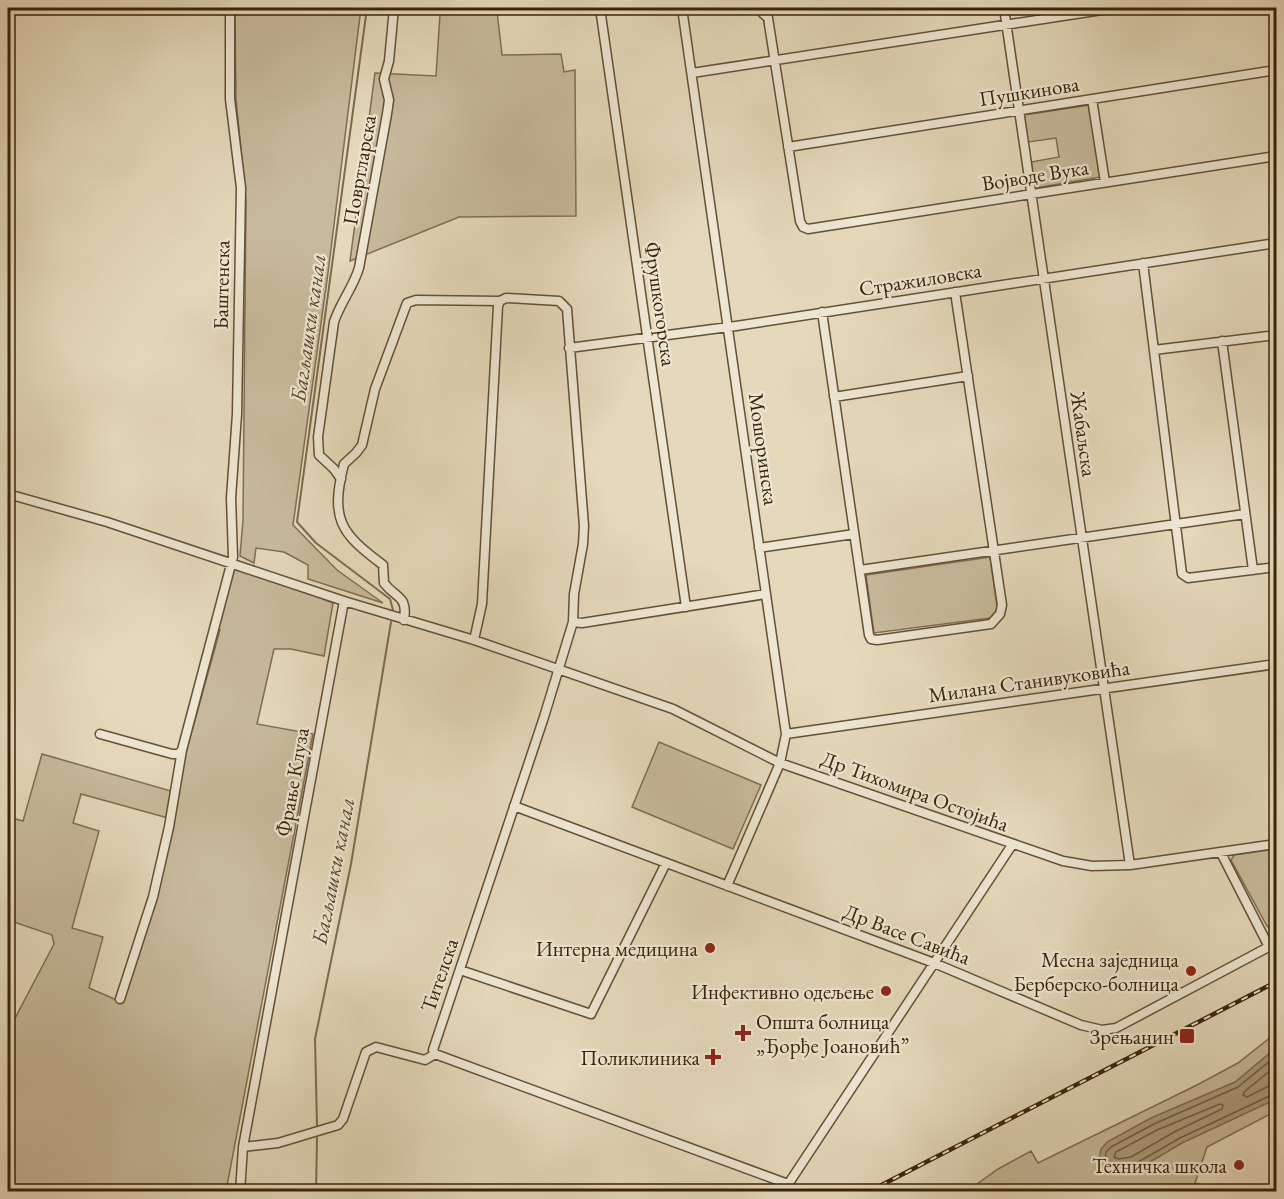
<svg xmlns="http://www.w3.org/2000/svg" width="1284" height="1199" viewBox="0 0 1284 1199" font-family="'EB Garamond',serif">
<style>
.green{fill:#c7ba9b;stroke:#806e50;stroke-width:1.5}
.water{fill:#aa9b7d;stroke:#7d6b4d;stroke-width:1.5}
.lines{fill:none;stroke-linecap:round;stroke-linejoin:round}
.shore{stroke:#725f42;stroke-width:1.5}
.stream{stroke:#7d6b4d;stroke-width:2}
.minor-casing{stroke:#645033;stroke-width:11}
.minor{stroke:#ede6d2;stroke-width:8}
.rail-casing{stroke:#3a2306;stroke-width:4.5}
.rail{stroke:#ede6d2;stroke-width:2;stroke-dasharray:7;stroke-linecap:butt}
.poi-dot{fill:#8f2418;stroke:#ede6d2;stroke-width:2}
.labels{text-anchor:middle;dominant-baseline:central;stroke-width:4.5;stroke-linejoin:round;paint-order:stroke}
.street-label{font-size:21px;fill:#3a2306;stroke:#ede6d2}
.poi-label{font-size:21px;fill:#3a2306;stroke:#ede6d2;text-anchor:end}
.water-label{font-size:22px;font-style:italic;fill:#5c472a;stroke:#ede6d2}
</style>
<rect width="100%" height="100%" fill="#e4d9ba"/>
<filter id="stains"><feTurbulence type="fractalNoise" baseFrequency=".00333" numOctaves="4"/><feColorMatrix values="0 0 0 0 .2 0 0 0 0 .09 0 0 0 0 .02 0 0 0 .5 -.17"/></filter>
<radialGradient id="worn" r=".72"><stop offset=".6" stop-color="#630" stop-opacity="0"/><stop offset="1" stop-color="#630" stop-opacity=".3"/></radialGradient>
<path class="green" d="M235,8H361L328,273L293,525L337,570L383,603L308,579V565L284,552L256,548L254,563L240,556L243,520L246,201L236,99Z
M425,8H548L497,11L502,55L561,54L564,72L575,70L576,216L459,217L350,261L375,73L436,76L440,14L425,12Z
M1090,105L1101,177L1035,188L1031,162L1059,157L1056,138L1028,142L1024,115Z
M990,557L997,607L996,611L990,618L874,633L866,575Z
M234,569L311,594L333,603L324,656L291,649H274L257,724L313,734L226,1191H8V1037L12,1024L54,944L52,935L8,920V817L23,821L42,754L171,791L168,818L81,794L73,823L99,831L72,928L103,937L89,988L121,1002L137,958L175,792L220,630L216,628Z
M659,742L761,785L733,849L632,807Z
M1276,848V935L1267,926L1231,860L1235,854Z
M1276,1033V1111L1207,1147L1195,1183L1211,1188L1210,1191L966,1192L998,1169L1031,1151L1038,1163L1195,1086L1238,1063Z"/>
<path class="water" d="M1276,1048V1097L1272,1101L1182,1143L1135,1171L1118,1173L1107,1171L1101,1166L1099,1160L1101,1149L1107,1142L1151,1118L1235,1082Z"/>
<g class="lines">
<path class="shore" d="M1276,1056L1238,1087L1154,1124L1111,1147L1106,1152L1105,1161L1110,1165L1118,1167L1133,1165L1180,1138L1276,1093
M1276,1066L1244,1092L1243,1095L1247,1097L1269,1086L1276,1085
M1220,1104L1223,1105L1222,1109L1176,1131L1131,1157L1119,1159L1114,1157L1116,1152L1157,1130Z"/>
<path class="stream" d="M367,8L297,522L316,543L390,599L393,610
M317,1126L315,1039L351,864L391,622
M316,1192L317,1138"/>
<g class="minor-casing">
<path id="minor" d="M600,8L686,607
M682,8L786,734L780,763L727,886
M757,8L768,18L800,221L803,227L808,229L1276,156
M1004,8L1130,865
M692,73L1115,8
M1092,99L1105,182
M788,147L1276,70
M1143,263L1182,574L1188,578L1276,567
M822,312L869,635L871,639L877,640L991,624L1000,614L1002,605L955,292
M1222,341L1253,570
M569,348L736,326L1276,243
M1154,350L1276,335
M834,397L968,376
M341,479L334,469L319,455L318,437L334,322C341,301 353,288 359,268L387,114L389,100L384,79L389,61L394,8
M8,494L107,522L344,601
M759,548L854,534
M860,570L1245,514
M573,622L582,623L766,594
M474,640L482,604L498,306L500,301
M100,734L172,754H178L182,750L233,557L231,498L237,414L241,188L230,99V8
M786,734L1276,664
M514,806L934,963L1081,1025L1102,1030L1116,1028L1276,943
M1221,853L1269,947
M460,970L591,1014L666,863
M120,999L153,897L169,827L182,750
M435,1054L788,1184
M243,1147L278,1143L338,1125L343,1119L366,1052L376,1047L425,1060L435,1054L433,1050L544,717L573,622L574,594L583,544L584,526L567,309L559,301L506,298L500,301L416,300L407,303L375,389L362,445L356,453L344,464C330,519 340,533 383,565L384,583C396,599 408,595 404,620
M240,1192L243,1147L344,601L474,640L673,709L780,763L1063,861L1092,866L1130,865L1276,844
M783,1192L1012,845"/>
</g>
<use href="#minor" class="minor"/>
<g class="rail-casing">
<path id="rail" d="M868,1192L1276,982"/>
</g>
<use href="#rail" class="rail"/>
</g>
<g class="poi-dot">
<circle cx="710" cy="948" r="6"/>
<circle cx="1191" cy="971" r="6"/>
<circle cx="886" cy="991" r="6"/>
<path d="M740 1024h6v6h6v6h-6v6h-6v-6h-6v-6h6z"/>
<rect x="1179" y="1028" width="16" height="16" rx="3"/>
<path d="M710 1048h6v6h6v6h-6v6h-6v-6h-6v-6h6z"/>
<circle cx="1239" cy="1165" r="6"/>
</g>
<g class="labels">
<g class="street-label">
<text transform="translate(1029 91) rotate(-9)">Пушкинова</text>
<text transform="translate(359 170) rotate(-80)">Повртларска</text>
<text transform="translate(1035 175) rotate(-9)">Војводе Вука</text>
<text transform="translate(920 279) rotate(-9)">Стражиловска</text>
<text transform="translate(221 285) rotate(-89)">Баштенска</text>
<text transform="translate(661 304) rotate(82)">Фрушкогорска</text>
<text transform="translate(1084 434) rotate(82)">Жабаљска</text>
<text transform="translate(764 449) rotate(82)">Мошоринска</text>
<text transform="translate(1029 681) rotate(-8)">Милана Станивуковића</text>
<text transform="translate(292 782) rotate(-80)">Фрање Клуза</text>
<text transform="translate(915 791) rotate(20)">Др Тихомира Остојића</text>
<text transform="translate(907 934) rotate(21)">Др Васе Савића</text>
<text transform="translate(439 975) rotate(-71)">Тителска</text>
</g>
<g class="poi-label">
<text x="698" y="948">Интерна медицина</text>
<text x="1179" y="959">Месна заједница<tspan x="1179" dy="24">Берберско-болница</tspan></text>
<text x="874" y="991">Инфективно одељење</text>
<text x="756" y="1021" text-anchor="start">Општа болница<tspan x="756" dy="24">„Ђорђе Јоановић”</tspan></text>
<text x="1174" y="1036">Зрењанин</text>
<text x="700" y="1057">Поликлиника</text>
<text x="1227" y="1165">Техничка школа</text>
</g>
<g class="water-label">
<text transform="translate(308 328) rotate(-82)">Багљашки канал</text>
<text transform="translate(333 871) rotate(-79)">Багљашки канал</text>
</g>
</g>
<rect width="1284" height="1199" fill="none" stroke="#e4d9ba" stroke-width="30"/>
<rect x="9" y="9" width="1266" height="1181" fill="none" stroke="#3a2306" stroke-width="3"/>
<rect x="15" y="15" width="1254" height="1169" fill="none" stroke="#3a2306" stroke-width="1.5"/>
<rect width="100%" height="100%" filter="url(#stains)"/>
<rect width="100%" height="100%" fill="url(#worn)"/>
</svg>
